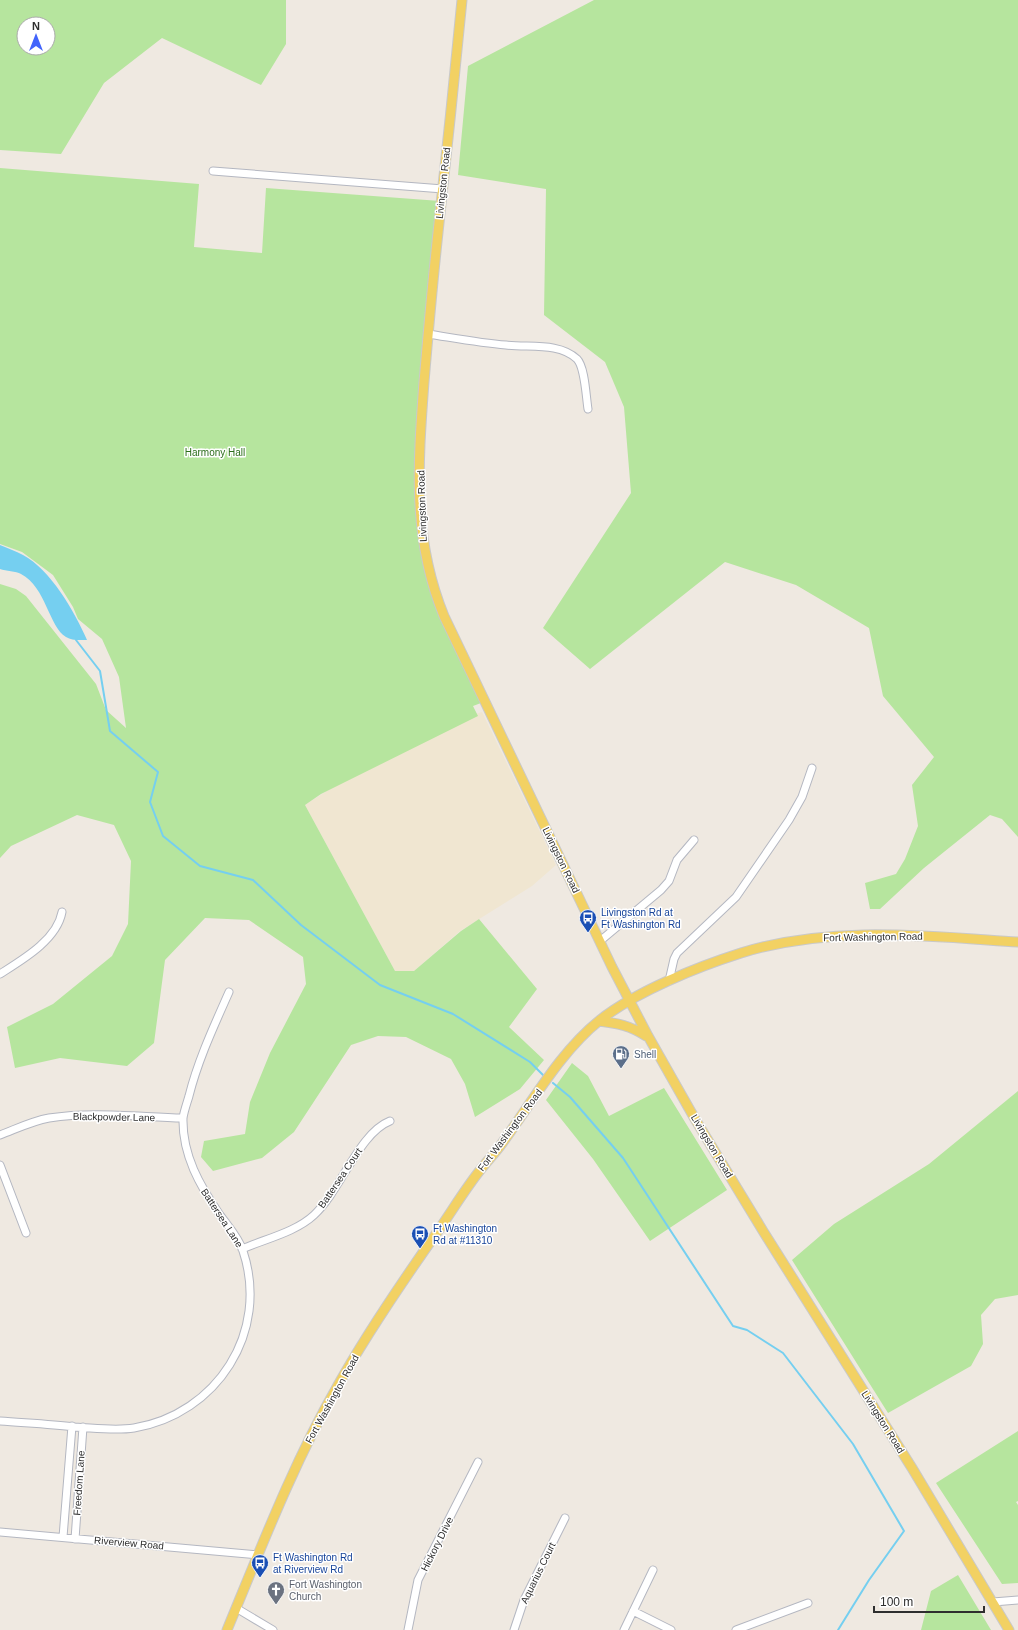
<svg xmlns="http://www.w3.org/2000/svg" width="1018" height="1630" viewBox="0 0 1018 1630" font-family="Arial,sans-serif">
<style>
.education{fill:#f0e6d1}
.green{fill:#b6e59e;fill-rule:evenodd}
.water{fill:#75cff0}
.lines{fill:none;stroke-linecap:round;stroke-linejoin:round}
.stream{stroke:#75cff0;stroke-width:2}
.minor-casing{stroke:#b4b7c1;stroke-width:9}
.major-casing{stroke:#c9c9c9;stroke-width:11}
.minor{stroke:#fff;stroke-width:7}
.major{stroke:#f2d163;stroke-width:9}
.labels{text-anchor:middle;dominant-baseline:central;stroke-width:3;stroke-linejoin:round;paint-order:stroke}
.street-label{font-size:10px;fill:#2e2e2e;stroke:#fff}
.park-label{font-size:10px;fill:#2c6e1b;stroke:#fff}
.transit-label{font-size:10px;fill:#164399;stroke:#fff;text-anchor:start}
.service-label{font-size:10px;fill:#4e5e75;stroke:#fff;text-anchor:start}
.worship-label{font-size:10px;fill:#5b616d;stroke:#fff;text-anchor:start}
</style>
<rect width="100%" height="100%" fill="#efe9e1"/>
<path class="education" d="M482,712L556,865L532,886L460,931L414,971H395L305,805L420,731Z"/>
<path class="green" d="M0,0H286V44L261,85L162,38L104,83L61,154L0,150ZM24,24H48V48H24Z
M594,0H1018V837L1002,819L990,815L924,868L880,909H870L865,883L896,874L905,859L918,826L912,785L934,757L883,696L869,628L796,585L725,562L590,669L543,628L631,493L624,407L605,362L544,315L546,189L458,175L468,66Z
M0,168L199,184L194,247L262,253L266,188L440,201L425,345L422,549L481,703L473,706L478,716L321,794L305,805L395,971H414L461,931L479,919L537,989L509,1027L544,1060L520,1089L475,1117L465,1084L451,1059L406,1037L378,1036L351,1045L294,1132L262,1158L213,1171L201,1157L204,1141L245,1134L250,1102L270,1053L306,984L303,957L249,920L205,918L165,960L154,1043L127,1066L60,1058L15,1068L7,1027L53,1004L112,956L128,924L131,861L114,825L77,815L11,846L0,858V584L16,589L26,596L96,684L106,710L126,728L119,677L102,639L78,619L73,607L53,575L22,552L0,544Z
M572,1063L588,1076L609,1116L664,1088L727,1190L650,1241L593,1159L546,1100Z
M1018,1091V1295L995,1299L981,1315L983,1344L971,1366L888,1413L792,1260L834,1224L929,1164Z
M1018,1431V1501L1016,1502L1018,1505V1583L1002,1584L936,1483Z
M958,1575L991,1630H921L931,1591Z"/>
<path class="water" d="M0,545C7,548 16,551 23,555C50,569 75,612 87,640C80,640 72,641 66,637C49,627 46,587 21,574C16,571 6,571 0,569Z"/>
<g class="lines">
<path class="stream" d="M76,640L100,671L110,731L158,772L150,802L163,836L200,866L253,880L301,925L380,985L453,1014L530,1062L543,1075
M553,1083L570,1097L623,1158L733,1326L747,1330L783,1353L853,1444L904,1531L869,1580L838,1630"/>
<g class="minor-casing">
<path id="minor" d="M213,171L443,189
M428,334C454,338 480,343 506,345C529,348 559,342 577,359C585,367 586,397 588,409
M600,941L661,890L669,881L677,860L694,840
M0,974C22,960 57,940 62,912
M669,981L674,959L677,953L736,897L789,820L802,797L812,768
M0,1135C16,1129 32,1121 49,1118C93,1111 139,1117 183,1118
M0,1165L26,1233
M242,1249C265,1239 296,1232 314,1215C341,1190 359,1133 390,1121
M0,1421C25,1423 50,1424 75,1427C95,1428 115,1431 134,1428C217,1414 270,1332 243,1251C239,1238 228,1226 220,1215C200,1186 182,1155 183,1118C184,1111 187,1103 189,1096C198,1060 214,1026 229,992
M0,1532L258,1555
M63,1537L72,1426
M75,1539L83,1427
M993,1602L1018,1600
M236,1608L273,1630
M633,1611L671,1630
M408,1630L418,1580L478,1462
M514,1630L524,1600L565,1518
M624,1630L653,1570
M736,1630L808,1603"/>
</g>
<g class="major-casing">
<path id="major" d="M462,0C454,81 446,161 437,242C432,289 428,335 424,382C418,464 412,538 444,616L612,967L648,1036L695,1119L763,1231L912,1468L1009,1630
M599,1021C617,1023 631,1026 646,1036
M227,1630C261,1548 293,1464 337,1387C367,1333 402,1282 438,1231C452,1211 465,1189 481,1169C488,1160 496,1152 503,1142C533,1101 560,1052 600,1020C637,991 697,967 741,953C831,925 926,936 1018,942"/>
</g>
<use href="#minor" class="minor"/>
<use href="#major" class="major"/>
</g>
<defs>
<g id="bus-pin" transform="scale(0.9)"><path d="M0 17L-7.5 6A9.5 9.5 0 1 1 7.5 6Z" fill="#1a4fb4" stroke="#fff"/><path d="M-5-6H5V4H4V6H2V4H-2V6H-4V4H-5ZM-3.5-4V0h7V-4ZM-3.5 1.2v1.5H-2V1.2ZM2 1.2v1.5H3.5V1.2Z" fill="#fff"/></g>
<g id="fuel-pin" transform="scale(0.9)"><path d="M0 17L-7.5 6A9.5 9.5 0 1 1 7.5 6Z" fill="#5c6f8a" stroke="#fff"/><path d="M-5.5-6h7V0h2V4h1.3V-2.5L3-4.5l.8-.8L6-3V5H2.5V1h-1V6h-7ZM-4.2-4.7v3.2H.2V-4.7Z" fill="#fff"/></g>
<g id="church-pin" transform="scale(0.9)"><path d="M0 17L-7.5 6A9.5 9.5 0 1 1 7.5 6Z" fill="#6b7280" stroke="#fff"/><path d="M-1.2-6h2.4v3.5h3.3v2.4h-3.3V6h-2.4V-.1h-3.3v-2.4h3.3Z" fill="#fff"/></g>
</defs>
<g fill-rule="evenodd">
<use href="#bus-pin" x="588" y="918"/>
<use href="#fuel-pin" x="621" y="1054"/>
<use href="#bus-pin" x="420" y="1234"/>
<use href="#bus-pin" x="260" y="1563"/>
<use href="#church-pin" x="276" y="1590"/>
</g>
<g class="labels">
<g class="street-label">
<text transform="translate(443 183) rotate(-84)">Livingston Road</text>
<text transform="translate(422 506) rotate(-92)">Livingston Road</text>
<text transform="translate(561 860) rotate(64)">Livingston Road</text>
<text transform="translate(873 937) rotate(-1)">Fort Washington Road</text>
<text transform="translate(114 1117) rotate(1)">Blackpowder Lane</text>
<text transform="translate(510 1130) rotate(-53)">Fort Washington Road</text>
<text transform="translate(712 1146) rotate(59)">Livingston Road</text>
<text transform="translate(340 1178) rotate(-56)">Battersea Court</text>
<text transform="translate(222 1218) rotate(57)">Battersea Lane</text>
<text transform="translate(332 1399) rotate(-61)">Fort Washington Road</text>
<text transform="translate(883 1422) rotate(58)">Livingston Road</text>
<text transform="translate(79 1483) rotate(-86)">Freedom Lane</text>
<text transform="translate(129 1543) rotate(5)">Riverview Road</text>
<text transform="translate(437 1544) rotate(-63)">Hickory Drive</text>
<text transform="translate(538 1573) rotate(-64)">Aquarius Court</text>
</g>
<g class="park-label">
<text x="215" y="452">Harmony Hall</text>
</g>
<g class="transit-label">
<text x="601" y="912">Livingston Rd at<tspan x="601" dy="12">Ft Washington Rd</tspan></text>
<text x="433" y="1228">Ft Washington<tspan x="433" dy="12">Rd at #11310</tspan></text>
<text x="273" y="1557">Ft Washington Rd<tspan x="273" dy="12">at Riverview Rd</tspan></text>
</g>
<g class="service-label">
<text x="634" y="1054">Shell</text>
</g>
<g class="worship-label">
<text x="289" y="1584">Fort Washington<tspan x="289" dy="12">Church</tspan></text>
</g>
</g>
<g transform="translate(36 36)"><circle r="19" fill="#ffffff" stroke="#ababab"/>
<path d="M0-3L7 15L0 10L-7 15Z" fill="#4264fb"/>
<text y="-6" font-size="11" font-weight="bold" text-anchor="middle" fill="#2e2e2e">N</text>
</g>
<path d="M874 1606v6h110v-6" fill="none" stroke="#2e2e2e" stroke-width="2"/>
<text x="880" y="1606" font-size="12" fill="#2e2e2e" stroke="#ffffff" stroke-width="3" paint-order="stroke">100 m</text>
</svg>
